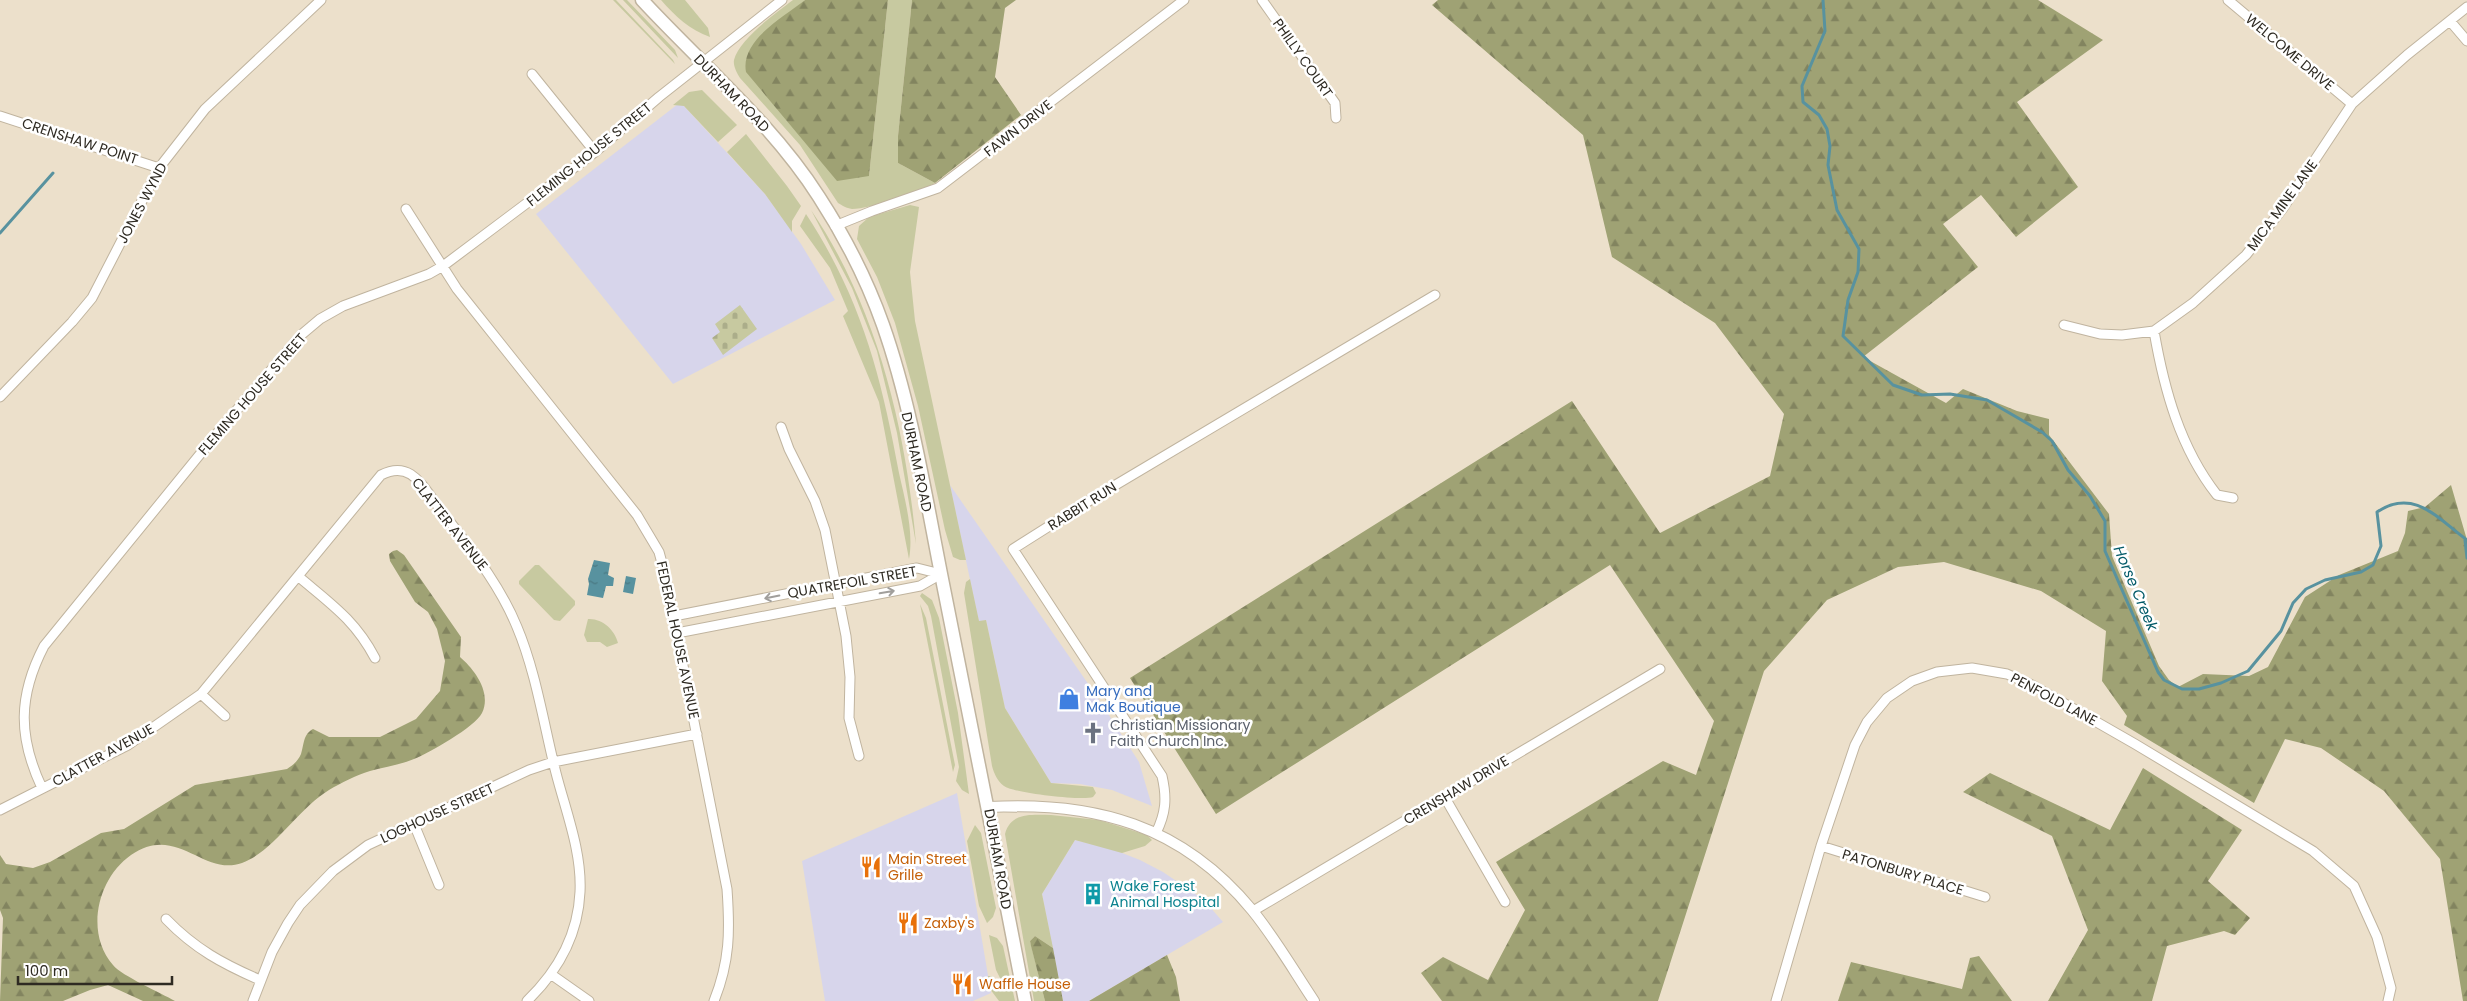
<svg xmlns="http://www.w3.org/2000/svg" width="2467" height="1001" viewBox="0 0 2467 1001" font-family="Poppins,sans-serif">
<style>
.commercial{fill:#d7d5eb}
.green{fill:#c7c9a0}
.forest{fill:url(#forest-firs)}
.cemetery{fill:url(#cemetery-stones)}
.water{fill:url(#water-ripples)}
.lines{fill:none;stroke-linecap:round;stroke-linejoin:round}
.stream{stroke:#58929f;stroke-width:3}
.minor-casing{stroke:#c0b49f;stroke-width:11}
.tertiary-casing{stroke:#c0b49f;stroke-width:12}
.primary-casing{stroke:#c0b49f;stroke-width:15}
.minor{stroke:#fff;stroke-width:9}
.tertiary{stroke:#fff;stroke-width:10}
.primary{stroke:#fff;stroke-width:12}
.oneway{stroke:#a19f9c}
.labels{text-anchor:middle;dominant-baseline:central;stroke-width:5;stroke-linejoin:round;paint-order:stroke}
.street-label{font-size:14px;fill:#2e2a22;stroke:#fff}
.shop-label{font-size:14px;fill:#366cbe;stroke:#fff;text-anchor:start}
.worship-label{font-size:14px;fill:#5b616d;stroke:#fff;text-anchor:start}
.food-label{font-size:14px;fill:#c56008;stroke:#fff;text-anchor:start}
.culture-label{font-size:14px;fill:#0d838f;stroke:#fff;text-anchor:start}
.water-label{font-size:15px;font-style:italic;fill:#045b69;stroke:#fff}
</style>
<defs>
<pattern id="forest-firs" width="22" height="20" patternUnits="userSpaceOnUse" patternTransform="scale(1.25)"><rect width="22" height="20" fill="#9fa274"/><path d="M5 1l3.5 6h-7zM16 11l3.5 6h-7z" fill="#82845f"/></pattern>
<pattern id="cemetery-stones" width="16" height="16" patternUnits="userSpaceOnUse" patternTransform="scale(1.25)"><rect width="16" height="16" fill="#c7c9a0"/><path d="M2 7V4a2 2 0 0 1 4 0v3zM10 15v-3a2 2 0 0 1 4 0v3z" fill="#abad8a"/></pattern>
<pattern id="water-ripples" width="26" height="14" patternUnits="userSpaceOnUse" patternTransform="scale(1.25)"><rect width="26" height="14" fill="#58929f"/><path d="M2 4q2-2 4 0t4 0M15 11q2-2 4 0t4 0" fill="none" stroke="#497781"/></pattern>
</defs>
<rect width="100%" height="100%" fill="#ece0cb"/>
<path class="commercial" d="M678,104L684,106L765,194L801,244L835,300L673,384L536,214Z
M950,485L1098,698L1139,762L1152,806L1112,790L1080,784L1051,783L1005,708L986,620L979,622Z
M957,793L991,993L973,1001H825L802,861Z
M1075,840L1112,849L1140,860L1163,872L1203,899L1223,922L1089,1001H1063L1042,894Z"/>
<path class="green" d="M613,0H616L673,60L675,64Z
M623,0H627L675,50L678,58Z
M661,0H685L708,28L710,37C690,30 675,16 661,0Z
M793,0H805L758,39L869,176L888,0H912L898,136V163L935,183C918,192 871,209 852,209C846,208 843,206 838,203L800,145L740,78C737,73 733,66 734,60C739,39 776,13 793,0Z
M702,90L737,125L718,142L684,106L673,105L689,92Z
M746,134L787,186L801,206L792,221V232L765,194L727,152Z
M910,205L919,207L910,272L915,321L966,560H960L953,557L945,530L918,406L895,323L877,277L857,239L859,226L869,217Z
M811,210C877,307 906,429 916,544L897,433L877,351L852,288Z
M806,214C861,298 881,375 899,473C905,500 914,532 909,559L879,402L843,316L848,311L830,268L800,226Z
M535,565H539L575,601V605L560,621L554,620L519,584V581Z
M970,579L979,621L986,620L1005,708L1051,783L1093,787L1096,793L1093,797C1083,801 1013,793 1004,786C997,781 994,773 992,766L964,593L966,582Z
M922,593L932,600L939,618L958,713L969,794L962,790L956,781L959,767L931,616L928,606L920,596Z
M920,604L926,618L955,765L953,772Z
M588,619C602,618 615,630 618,643L607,647L600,642H587L584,635Z
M1051,815L1099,820L1147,835L1152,840L1145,846L1122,853L1075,840L1042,894L1053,948L1035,936L1030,941L1045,1001H1034L1005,834C1011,812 1031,815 1051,815Z
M975,825L981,833L996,908L993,917L987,923L979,906L967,841Z
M989,935L997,938L1003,946L1015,1001H999L990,989L988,976H992L998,986L1003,984L996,970Z"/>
<path class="forest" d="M805,0H888L869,176L837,181L746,72C740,40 784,17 805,0Z
M912,0H1016L1005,8L995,77L1021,115L935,183L898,163V136Z
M1438,0H2038L2103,40L2017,102L2078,187L2016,237L1981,195L1943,224L1978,267L1863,357L1946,403L1963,389L2017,411L2049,419V435L2109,514L2112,556L2159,666L2169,680L2178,687L2203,674L2249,676L2268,667L2305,597L2339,575L2398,551L2405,533L2408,511L2425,507L2451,485L2467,540V1001H2463L2440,859L2384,791L2321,748L2285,739L2254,803L2124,725L2127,716L2102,681L2106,631L2041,591L1944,562L1898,567L1827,600L1764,671L1658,1001H1442L1421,973L1443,957L1488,980L1525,910L1496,862L1663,761L1696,775L1714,721L1610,565L1216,814L1130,678L1572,401L1660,533L1770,476L1784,414L1715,323L1612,257L1583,135L1432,5Z
M397,550L404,555L461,637L460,657C474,669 492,692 482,713C475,727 429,753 414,759C400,765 384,767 370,771C356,775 341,783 329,790C299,808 273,852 242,863C203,877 177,823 131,855C97,879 85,933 113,965C122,976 161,993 175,1001H143L108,985L90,990L63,1001H0L3,918L0,910V855L6,864L33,868L50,862L101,833L124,829L195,785L287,769C293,765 298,761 301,754C304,745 303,734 313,729L329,737H380L416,719L440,691L445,661L437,629L428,612L415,602L390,561L389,554L393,551Z
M2143,768L2242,830L2208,881L2250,918L2235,935L2224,931L2167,946L2152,1001H2048L2088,930L2052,836L1963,792L1990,773L2110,830Z
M1035,936L1053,948L1063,1001H1045L1031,946L1030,941Z
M1167,955L1176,977L1180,1001H1089Z
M1979,956L2012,1001H1838L1851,962L1962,989L1970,958Z"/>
<path class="cemetery" d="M740,305L757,329L723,355L712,338L720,332L715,324Z"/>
<path class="water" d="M594,560L610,563L608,575L614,578L613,586H606L603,598L587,595L589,584L588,579Z
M626,576L636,578L633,594L623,592Z"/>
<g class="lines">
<path class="stream" d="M1823,0L1825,31L1802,86L1803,102L1819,115L1827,129L1830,146L1828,165L1837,210L1859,249L1858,272L1848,300L1843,336L1893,385L1922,395L1950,394L1987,400L2042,432L2052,441L2068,470L2090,496L2105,521V551L2158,672L2164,680L2182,689H2199L2221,683L2248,671L2281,631L2293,603L2306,589L2325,580L2361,572L2373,565L2381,546L2377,512C2415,487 2439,520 2467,540
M0,233L53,173
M2465,540L2467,558"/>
<g class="minor-casing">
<path id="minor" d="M1262,0L1335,103L1336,118
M2228,0L2352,104
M2450,21L2467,41
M532,74L595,152
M0,116L159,168
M406,209L457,289L637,515L659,552L665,574L727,889C730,931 730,961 714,1001
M835,226L872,211L938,188L1184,0
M2064,325L2100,334L2122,335L2154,331L2193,303L2246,255L2283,208L2352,104L2407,55L2467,7
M2154,331C2164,389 2180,448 2217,495L2233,498
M0,397L72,322L92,298L159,168L205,109L321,0
M781,427L789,449L815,501L825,530L846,636L850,677L849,718L859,756
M299,577C331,604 355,620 375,658
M674,616L917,568L941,574
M677,633L920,586L941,574
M201,694L225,716
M42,788C18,737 18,696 44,646L223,426L301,335L320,319L343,306L429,274L443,266L595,152L659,97L782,0
M1444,796L1505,902
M0,810L128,745L201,694L381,475C412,459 423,488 441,510C469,547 499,583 517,627C536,672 544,726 556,773C566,812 582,852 580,892C578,936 558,971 527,1001
M414,824L439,885
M1156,833C1166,813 1167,798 1162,776L1013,549L1092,499L1435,295
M1821,846L1985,897
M1253,911L1660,669
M166,919C195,949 223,964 260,980
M552,975L589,1001
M253,1001L272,952L288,923L300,905L333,871L368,845L529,770L553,762L697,734
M1776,1001L1821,846L1855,745L1867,722L1887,698L1912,681L1937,672L1972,668L2007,674L2032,685L2135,744L2313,851L2354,886L2377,937L2391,988L2388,1001"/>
</g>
<g class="tertiary-casing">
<path id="tertiary" d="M989,807C1095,801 1182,825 1252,910C1275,938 1294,971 1314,1001"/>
</g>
<g class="primary-casing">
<path id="primary" d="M642,0C702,65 771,122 819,197C845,237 867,280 883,325C913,410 927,506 945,594C972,730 999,865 1025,1001"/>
</g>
<use href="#minor" class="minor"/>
<use href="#tertiary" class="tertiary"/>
<use href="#primary" class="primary"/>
</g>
<defs><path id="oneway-shaft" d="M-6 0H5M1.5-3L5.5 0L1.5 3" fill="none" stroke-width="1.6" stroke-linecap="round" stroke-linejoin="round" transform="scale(1.25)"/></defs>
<g class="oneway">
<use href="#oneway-shaft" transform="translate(887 592) rotate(-10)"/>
<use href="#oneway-shaft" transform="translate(772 597) rotate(169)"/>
</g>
<defs>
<g id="shop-bare" transform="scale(1.725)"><path d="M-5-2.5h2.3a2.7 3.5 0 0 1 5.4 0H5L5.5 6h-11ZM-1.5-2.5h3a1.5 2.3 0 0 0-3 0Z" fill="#3f7fe0" stroke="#fff" stroke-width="2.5" paint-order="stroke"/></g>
<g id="church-bare" transform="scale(1.725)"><path d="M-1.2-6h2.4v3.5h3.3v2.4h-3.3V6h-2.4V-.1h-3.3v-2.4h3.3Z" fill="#6b7280" stroke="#fff" stroke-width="2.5" paint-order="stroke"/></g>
<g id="restaurant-bare" transform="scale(1.725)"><path d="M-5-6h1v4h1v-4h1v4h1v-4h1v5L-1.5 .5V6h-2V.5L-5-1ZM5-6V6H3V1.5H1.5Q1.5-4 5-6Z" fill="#e8710a" stroke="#fff" stroke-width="2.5" paint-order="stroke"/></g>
<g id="building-bare" transform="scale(1.725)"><path d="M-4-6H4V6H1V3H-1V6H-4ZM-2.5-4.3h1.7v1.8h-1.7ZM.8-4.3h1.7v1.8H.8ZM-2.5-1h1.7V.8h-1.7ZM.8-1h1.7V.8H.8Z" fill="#0f9aa8" stroke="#fff" stroke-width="2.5" paint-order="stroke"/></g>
</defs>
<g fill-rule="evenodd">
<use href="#shop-bare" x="1069" y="699"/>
<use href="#church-bare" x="1093" y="733"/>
<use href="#restaurant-bare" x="871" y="867"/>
<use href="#building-bare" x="1093" y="894"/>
<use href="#restaurant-bare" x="908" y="923"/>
<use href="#restaurant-bare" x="962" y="984"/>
</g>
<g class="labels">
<g class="street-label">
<text transform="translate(2290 52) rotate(40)">WELCOME DRIVE</text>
<text transform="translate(1303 58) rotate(55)">PHILLY COURT</text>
<text transform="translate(732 93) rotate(46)">DURHAM ROAD</text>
<text transform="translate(1018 128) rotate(-38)">FAWN DRIVE</text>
<text transform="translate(80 141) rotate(18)">CRENSHAW POINT</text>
<text transform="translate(589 154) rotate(-39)">FLEMING HOUSE STREET</text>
<text transform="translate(142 203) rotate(-62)">JONES WYND</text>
<text transform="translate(2282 205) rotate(-54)">MICA MINE LANE</text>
<text transform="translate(252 394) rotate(-49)">FLEMING HOUSE STREET</text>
<text transform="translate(917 462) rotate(78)">DURHAM ROAD</text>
<text transform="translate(1082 506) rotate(-32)">RABBIT RUN</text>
<text transform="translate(450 524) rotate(52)">CLATTER AVENUE</text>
<text transform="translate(852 582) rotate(-10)">QUATREFOIL STREET</text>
<text transform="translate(678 640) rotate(78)">FEDERAL HOUSE AVENUE</text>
<text transform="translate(2054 699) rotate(28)">PENFOLD LANE</text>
<text transform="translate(103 755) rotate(-29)">CLATTER AVENUE</text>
<text transform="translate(1456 790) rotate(-31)">CRENSHAW DRIVE</text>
<text transform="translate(437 813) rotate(-25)">LOGHOUSE STREET</text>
<text transform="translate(998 859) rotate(80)">DURHAM ROAD</text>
<text transform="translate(1903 872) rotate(17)">PATONBURY PLACE</text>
</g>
<g class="shop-label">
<text x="1086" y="691">Mary and<tspan x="1086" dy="16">Mak Boutique</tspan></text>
</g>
<g class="worship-label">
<text x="1110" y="725">Christian Missionary<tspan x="1110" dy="16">Faith Church Inc.</tspan></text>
</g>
<g class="food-label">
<text x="888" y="859">Main Street<tspan x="888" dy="16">Grille</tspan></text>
<text x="924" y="923">Zaxby's</text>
<text x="979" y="984">Waffle House</text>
</g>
<g class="culture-label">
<text x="1110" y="886">Wake Forest<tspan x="1110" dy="16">Animal Hospital</tspan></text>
</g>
<g class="water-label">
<text transform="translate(2136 588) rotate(67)">Horse Creek</text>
</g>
</g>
<path d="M18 976v8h154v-8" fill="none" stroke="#2e2a22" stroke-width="2.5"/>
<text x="25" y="976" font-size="15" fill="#2e2a22" stroke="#ffffff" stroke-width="4" paint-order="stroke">100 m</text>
</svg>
